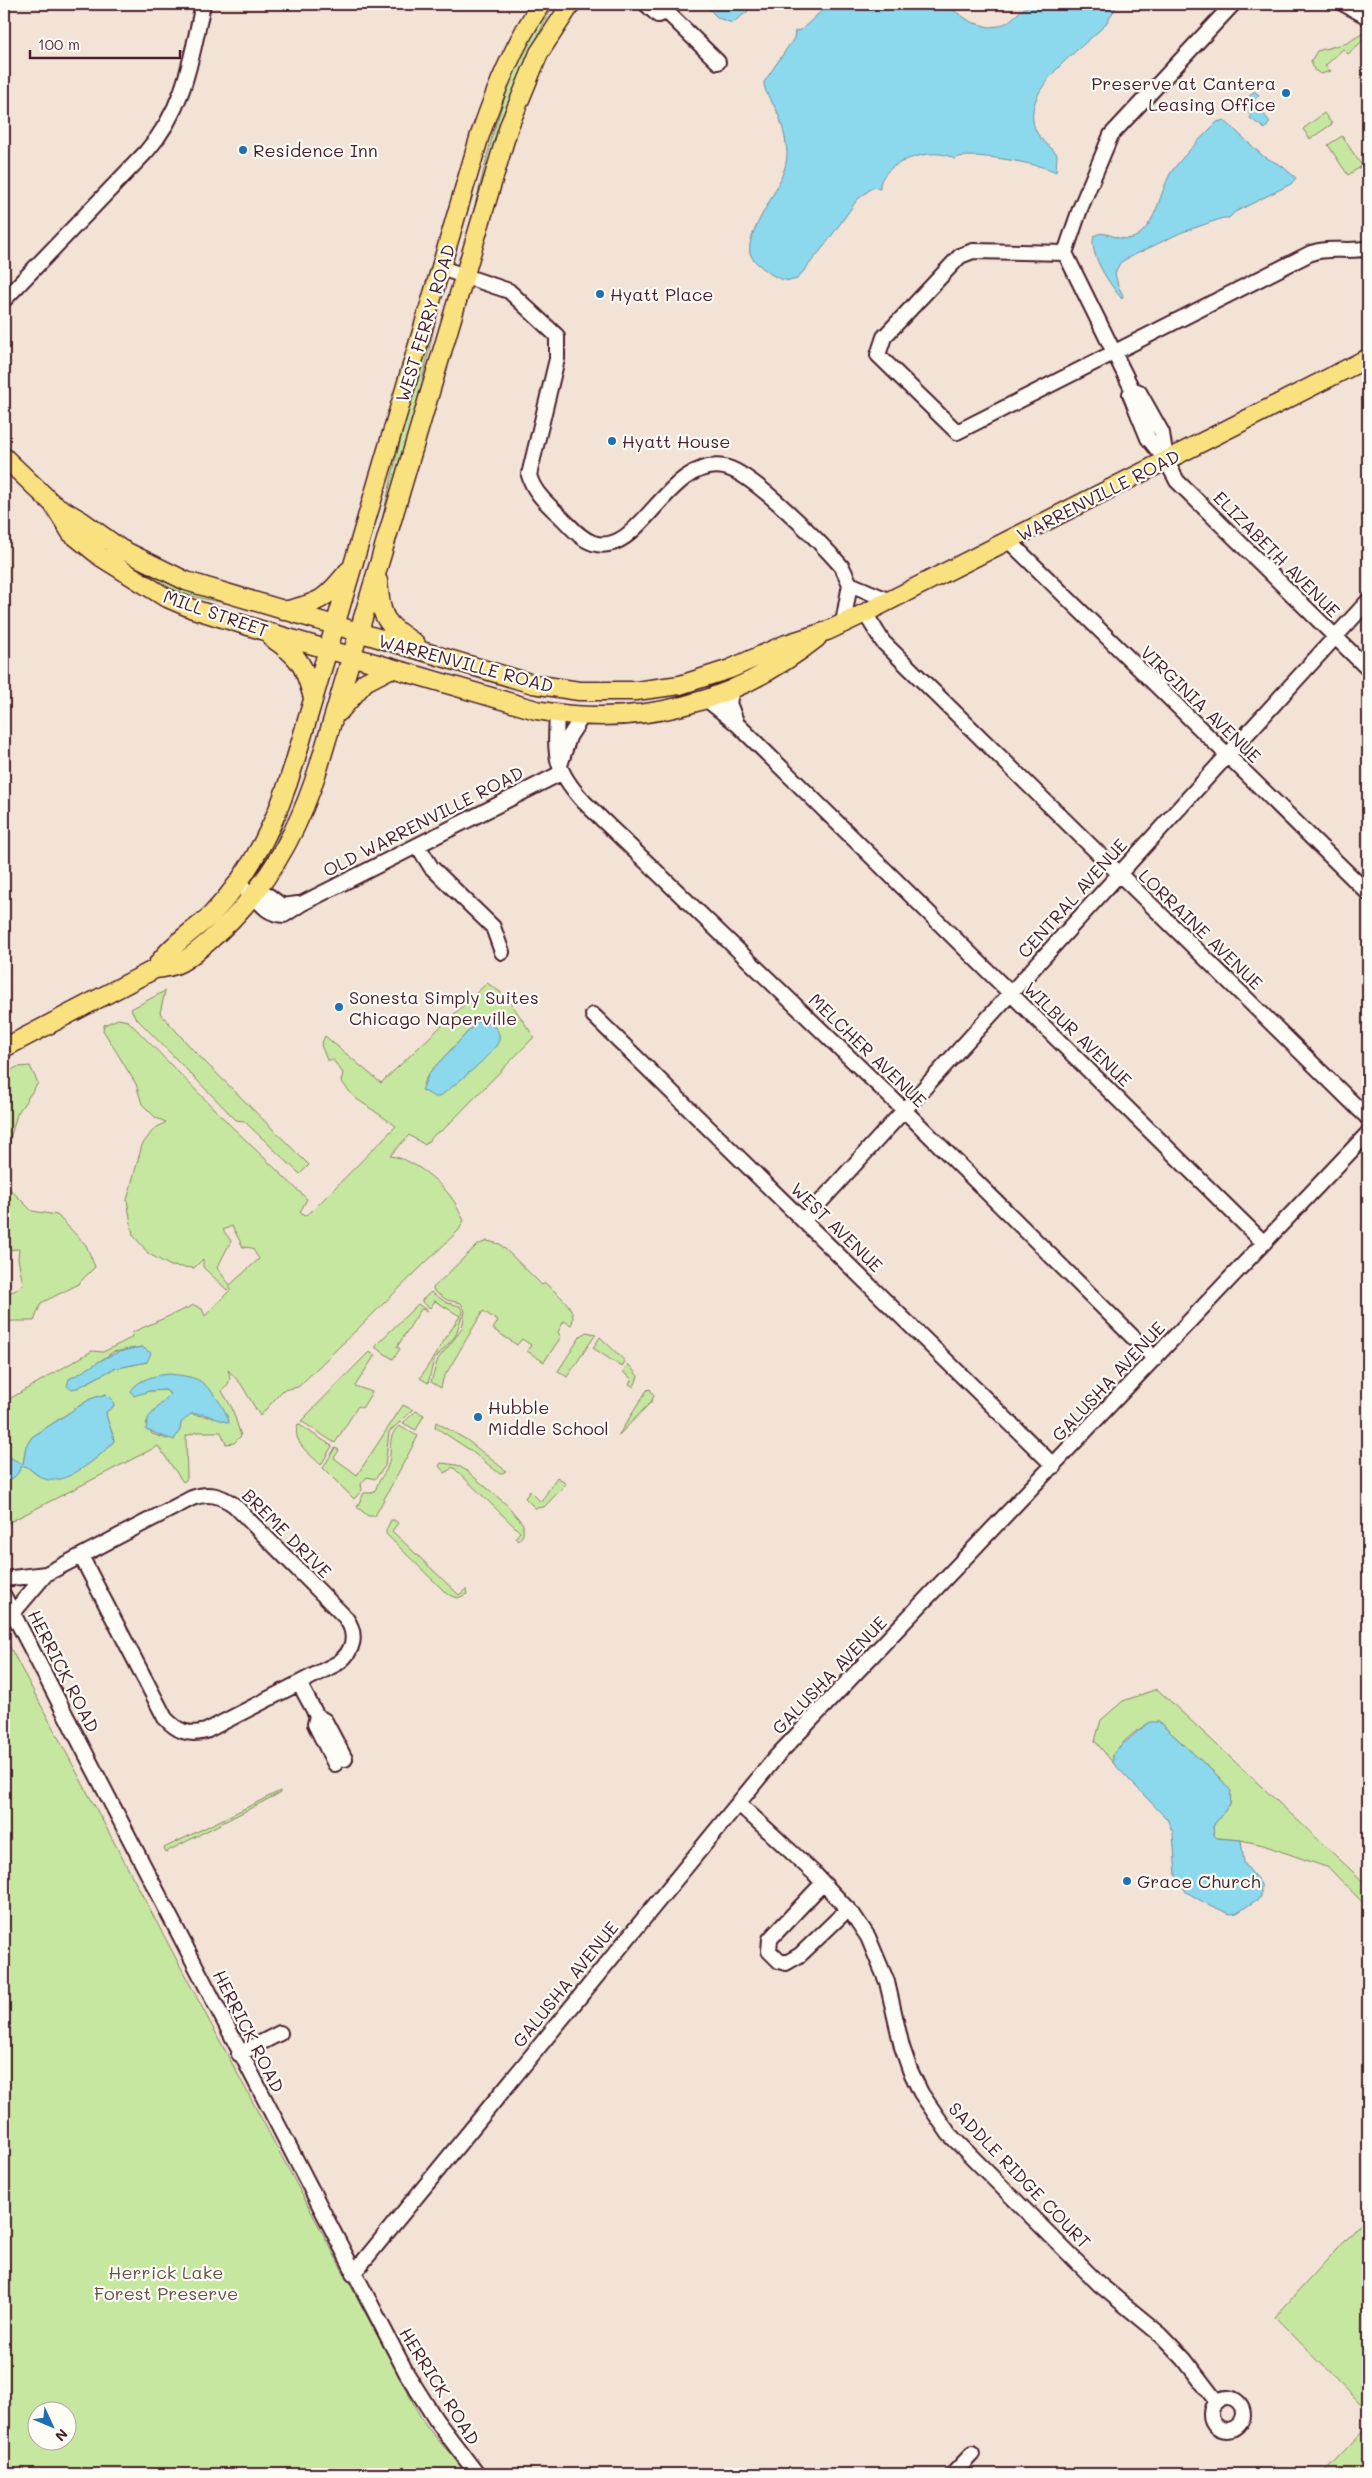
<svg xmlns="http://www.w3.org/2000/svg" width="1372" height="2478" viewBox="0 0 1372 2478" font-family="Mali,sans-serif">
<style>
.green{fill:#c6e79f;stroke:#888365;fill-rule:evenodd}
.water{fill:#8cd8ec;stroke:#728e9f}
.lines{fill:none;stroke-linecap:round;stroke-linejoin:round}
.minor-casing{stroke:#4a1f2b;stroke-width:18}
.major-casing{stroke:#4a1f2b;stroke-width:21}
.minor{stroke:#fdfcf7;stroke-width:14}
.major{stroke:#fae180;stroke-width:18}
.poi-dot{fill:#1f6fb2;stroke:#fdfcf7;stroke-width:2}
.labels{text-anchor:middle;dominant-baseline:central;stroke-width:4.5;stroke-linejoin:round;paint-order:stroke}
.poi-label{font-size:18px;fill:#4a1f2b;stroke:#fdfcf7;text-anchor:start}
.street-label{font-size:18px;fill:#4a1f2b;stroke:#fdfcf7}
.park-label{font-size:18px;fill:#695148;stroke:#fdfcf7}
</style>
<rect width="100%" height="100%" fill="#f2e3d6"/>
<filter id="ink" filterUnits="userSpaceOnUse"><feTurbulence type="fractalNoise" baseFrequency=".02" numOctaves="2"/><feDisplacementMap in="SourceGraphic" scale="10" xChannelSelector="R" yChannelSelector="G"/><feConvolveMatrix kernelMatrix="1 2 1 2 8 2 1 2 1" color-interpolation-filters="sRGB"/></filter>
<g filter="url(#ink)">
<path class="green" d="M549,4H554C513,80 494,159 466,241L493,133L521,49Z
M1365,32L1367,37L1348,54L1343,49L1325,66L1331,71L1321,74L1314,70L1311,61L1317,51L1347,43Z
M1324,113L1332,124L1310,139L1303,129Z
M1342,136L1362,166L1348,175L1328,145Z
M436,308L438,309C421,389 402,468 376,546L410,397Z
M60,509L248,608C219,601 188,598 162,585C121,566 92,539 60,509Z
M285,812L287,813L274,850L253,884L247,883Z
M487,983L506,996L534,1037L444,1129L435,1134L425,1145L409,1135L390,1156C412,1158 443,1183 455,1203C458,1209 460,1214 464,1220L459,1230L298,1387L283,1390L260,1416L241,1384L228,1370C232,1380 229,1384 222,1391L232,1408L241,1436L234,1443L226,1444L221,1432H197L186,1436L187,1479L183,1482L158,1446L4,1525V1482C13,1479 17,1476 21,1467L26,1466L37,1475C75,1470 86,1472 114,1441C113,1432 106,1419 106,1412L114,1406L113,1401L106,1394L90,1399L32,1437L26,1446L23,1464H20L6,1455L4,1449V1402L92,1351L103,1352L131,1338L133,1332L194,1305L202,1309L205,1316L230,1290V1286L227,1290L203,1267V1259L194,1268L171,1266L149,1254L133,1235L127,1200L142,1145L154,1129L166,1122L156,1118L142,1104L136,1084L103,1030L104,1025L118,1019L128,1021L230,1125L307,1199L300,1212L304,1216L312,1211L396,1126L354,1097L341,1081L343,1073L333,1060H327L321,1045L325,1036L381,1083ZM477,1022L475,1067L439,1097L423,1084L429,1073ZM232,1226L243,1247L252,1248L259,1259L230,1285L217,1268L231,1241L223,1230ZM142,1347L147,1362L113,1369L77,1388L69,1379L78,1376L113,1352ZM200,1381L210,1417L190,1414L181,1423L180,1430L167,1439L152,1434L146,1423L170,1395L166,1390L149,1391Z
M165,991L160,1013L194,1051L309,1165L300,1174L244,1121L236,1120L135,1017L131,1009Z
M30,1066L38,1083L17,1114L6,1154L4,1155V1074L17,1067Z
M4,1183L32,1211L57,1215L86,1245L95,1267L77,1285L41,1303L34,1321H12L4,1326V1294L14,1291L23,1285L18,1258L19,1249L4,1250Z
M487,1241L500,1244L542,1285L545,1283C556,1293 580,1309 571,1325L564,1321L558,1332L561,1337L544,1362L527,1351L531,1345L522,1339L517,1345L493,1329L498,1321L483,1311L443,1379L441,1388L431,1382L438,1359L462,1329L465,1311L461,1303L447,1300L434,1291L433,1288L477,1245Z
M431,1292L447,1303L460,1306L463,1312L456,1335L434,1360L428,1383L420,1378L460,1316L435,1301L430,1308L422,1302V1300Z
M418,1304L428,1311L421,1309L397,1347L400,1349L393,1359L376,1348V1345Z
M586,1332L596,1334L567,1377L558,1371L580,1337Z
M600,1337L625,1361L622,1367L593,1348Z
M369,1352L375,1355L355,1386L372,1392L362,1408L358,1406L335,1443L301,1421Z
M628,1364L638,1376L634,1387L629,1384L632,1379L623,1372Z
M650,1389L654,1396L651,1402L618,1436L647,1390Z
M403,1405L413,1410L389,1432L385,1466L375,1479L367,1477L361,1484L362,1490L354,1499L323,1468L335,1448L339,1450L334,1458L357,1475Z
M416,1411L424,1415L416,1430L403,1423Z
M436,1422L467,1440L506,1471L500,1474L470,1450L435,1427Z
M298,1424L332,1446L321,1465C309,1453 291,1442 298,1424Z
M399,1426L418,1436L375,1516H368L357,1507L364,1493H372L376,1489C378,1480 383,1477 387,1468C394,1452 385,1438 399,1426Z
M441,1463L457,1465L467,1471L507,1505L523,1524V1535L518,1541L515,1538L520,1532L453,1467L445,1473L439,1466Z
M557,1477L566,1484L544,1507L535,1508L525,1498L530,1491L541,1502Z
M391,1520H394L398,1523L392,1531L459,1595L466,1589L467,1594L458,1598L447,1594L386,1534V1530Z
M4,1636L425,2425L468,2474H4ZM38,2410H68V2440H38Z
M1157,1689L1368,1886V1908L1329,1868L1263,1845L1241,1840L1217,1838L1214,1835L1213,1826L1230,1804V1791L1219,1777L1159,1722C1143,1722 1121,1742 1113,1755V1763L1095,1741L1101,1720L1123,1701Z
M280,1791V1793L166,1852L164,1848Z
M1368,2215V2411L1275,2317Z
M1368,2426V2474H1322Z"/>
<path class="water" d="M704,4H753L747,12L732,23L718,18Z
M829,4H944L971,22L989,27L999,26L1008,22L1029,4H1119C1112,11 1109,22 1101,29C1078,51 1018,91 1036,131C1040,140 1050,146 1057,154L1056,172C1042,164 965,150 954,159C936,144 877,163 880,189L873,187L857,200L825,245L797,279C787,283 776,278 768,272C762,267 752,261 750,253C745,229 788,184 787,153C786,139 782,122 776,109C771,100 764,92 764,82L794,38L795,31L801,30Z
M1254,91L1259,95L1254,100L1257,103L1254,107L1257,110L1259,108L1270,122L1265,129L1250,118L1251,115L1245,110L1251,103L1247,99Z
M1224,120L1263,156L1282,166L1296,178L1291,184L1235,212L1229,218H1223L1180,233L1126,259L1120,263L1115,273L1118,286L1123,295L1122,299C1111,286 1088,254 1094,236C1106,226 1123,249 1141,233C1157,219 1160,193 1170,174C1178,161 1205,134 1217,122Z
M483,1020C491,1024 501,1028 499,1040C496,1053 451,1088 439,1097H435L422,1090L429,1073L477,1022Z
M142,1347L151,1353L147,1362L113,1369L77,1388L71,1389L67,1386L69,1379C99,1364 105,1352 142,1347Z
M169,1374C179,1375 191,1376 200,1381C212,1389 227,1410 229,1423L203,1414H191L181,1423L180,1430L174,1440L146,1430L148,1418L170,1394L166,1390L149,1391L134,1396L131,1391C138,1379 156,1375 169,1374Z
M106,1394L113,1401L114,1406L106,1412C106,1419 113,1432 114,1441C102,1455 69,1483 49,1480C40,1479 33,1471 26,1466L21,1467C17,1476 13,1479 4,1482V1449L11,1458L23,1464L26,1446L32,1437L90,1399Z
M1149,1722H1159L1219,1777L1231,1791L1230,1804L1213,1826L1214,1835L1217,1838L1241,1840L1244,1863L1261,1884V1897L1237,1913L1230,1914L1205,1903L1186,1892L1176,1876L1173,1833L1167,1819L1113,1763V1755L1116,1750Z"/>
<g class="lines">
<g class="minor-casing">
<path id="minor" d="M646,4L658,15L667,12
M665,4L667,12L718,62
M1233,4L1111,135L1080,209L1065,253L1132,389L1130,394L1148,438L1166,460L1177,481L1368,669
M1344,4L1368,17
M1065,253L973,251L960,256L884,337L878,355L957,432L1311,253C1330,246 1349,253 1368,248
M441,268L509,291L557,336V359L529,475C534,494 550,506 563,519C572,528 581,539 593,543C640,559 667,457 724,467C751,471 822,544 842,567L850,584L843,623
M4,300L146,152C185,108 191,59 203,4
M1132,389L1139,392L1162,433L1166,459
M1009,541L1368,893
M850,584L890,601
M865,613L883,642L1368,1118
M732,690L729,703L737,724
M706,699L737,724L1264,1243
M557,714C555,757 554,769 584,802L905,1111L1155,1359
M560,765L569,737L583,715
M418,846L431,867L493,927L502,952
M237,884C243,888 250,891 254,896C263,907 269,914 284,915L301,904L561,773
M253,895L269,896L282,906L298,904
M593,1015L1054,1466
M804,1220L1368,601
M4,1579L46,1574L192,1498C208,1492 220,1495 234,1505L345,1617C358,1634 354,1651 338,1663L206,1731C188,1736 177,1731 165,1718L81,1556
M4,1596L407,2374L436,2420L477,2474
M13,1613L46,1574
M299,1683L317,1716L325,1721L345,1759
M317,1716L315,1724L335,1764
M738,1803L814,1873L854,1916L868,1937L887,1982L902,2047L910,2070L921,2093L949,2134L1099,2284L1161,2335L1184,2359L1217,2402
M823,1883L770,1939L769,1951L779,1961L786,1963L800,1955L848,1909
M239,2054L280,2033
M353,2274L776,1757L1368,1133
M1211 2414a16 16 0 1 1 32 0a16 16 0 1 1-32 0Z
M953,2474L972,2454"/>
</g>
<g class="major-casing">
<path id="major" d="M4,457L53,504L71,533L101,557L165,597L193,609L261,630L536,710C639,729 735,703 817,638
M53,504L82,521L121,549L186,581L533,684L579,691H636L680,685L730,669L786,644L827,631L865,613L1368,358
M378,581C382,620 383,622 416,644
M284,611C320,602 324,601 348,571
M272,638C301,658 304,665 313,698
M339,712L365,682L392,668
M155,969C168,946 193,932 212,914C254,870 278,818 295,761L480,135C496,89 514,44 541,4
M4,1048L155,969C181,967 188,958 208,942C263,895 298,834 319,766L509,126L539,53L571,4"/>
</g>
<use href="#minor" class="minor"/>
<use href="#major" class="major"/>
</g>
</g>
<g class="poi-dot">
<circle cx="1286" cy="93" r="5"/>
<circle cx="243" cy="150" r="5"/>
<circle cx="600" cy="294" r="5"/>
<circle cx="612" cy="441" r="5"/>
<circle cx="339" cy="1007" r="5"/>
<circle cx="478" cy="1417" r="5"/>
<circle cx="1127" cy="1881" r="5"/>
</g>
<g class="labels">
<g class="poi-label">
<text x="1276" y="83" text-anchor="end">Preserve at Cantera<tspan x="1276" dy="21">Leasing Office</tspan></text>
<text x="253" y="150">Residence Inn</text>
<text x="610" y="294">Hyatt Place</text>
<text x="622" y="441">Hyatt House</text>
<text x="349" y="997">Sonesta Simply Suites<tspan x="349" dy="21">Chicago Naperville</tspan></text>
<text x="488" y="1407">Hubble<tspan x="488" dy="21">Middle School</tspan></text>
<text x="1137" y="1881">Grace Church</text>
</g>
<g class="street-label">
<text transform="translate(425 323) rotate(-73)">WEST FERRY ROAD</text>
<text transform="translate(1098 495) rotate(-27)">WARRENVILLE ROAD</text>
<text transform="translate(1277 554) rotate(45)">ELIZABETH AVENUE</text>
<text transform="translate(216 613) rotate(19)">MILL STREET</text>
<text transform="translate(466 663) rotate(15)">WARRENVILLE ROAD</text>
<text transform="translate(1201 704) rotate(44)">VIRGINIA AVENUE</text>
<text transform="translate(423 821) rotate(-27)">OLD WARRENVILLE ROAD</text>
<text transform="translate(1072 898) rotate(-48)">CENTRAL AVENUE</text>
<text transform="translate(1201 929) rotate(44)">LORRAINE AVENUE</text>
<text transform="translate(1078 1034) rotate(44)">WILBUR AVENUE</text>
<text transform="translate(868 1050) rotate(44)">MELCHER AVENUE</text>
<text transform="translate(837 1227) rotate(44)">WEST AVENUE</text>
<text transform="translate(1108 1381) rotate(-47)">GALUSHA AVENUE</text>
<text transform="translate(287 1533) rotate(45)">BREME DRIVE</text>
<text transform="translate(64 1671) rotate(63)">HERRICK ROAD</text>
<text transform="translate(829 1675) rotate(-46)">GALUSHA AVENUE</text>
<text transform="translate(565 1984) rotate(-51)">GALUSHA AVENUE</text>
<text transform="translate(249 2031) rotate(63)">HERRICK ROAD</text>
<text transform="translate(1020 2175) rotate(46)">SADDLE RIDGE COURT</text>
<text transform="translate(440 2386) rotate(58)">HERRICK ROAD</text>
</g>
<g class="park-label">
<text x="166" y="2272">Herrick Lake<tspan x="166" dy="21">Forest Preserve</tspan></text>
</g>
</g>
<rect width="1372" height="2478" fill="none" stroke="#fdfcf7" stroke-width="20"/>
<rect x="10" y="10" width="1352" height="2458" fill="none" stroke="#4a1f2b" stroke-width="2" filter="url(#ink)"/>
<g transform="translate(52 2426) rotate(134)"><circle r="24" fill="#fdfcf7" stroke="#b5a4a5"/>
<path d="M0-4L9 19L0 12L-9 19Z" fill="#1f6fb2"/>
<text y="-8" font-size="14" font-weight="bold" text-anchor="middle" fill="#4a1f2b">N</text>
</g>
<path d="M30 50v8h150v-8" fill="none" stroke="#4a1f2b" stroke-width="2.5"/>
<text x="38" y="50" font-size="15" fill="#4a1f2b" stroke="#fdfcf7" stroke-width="4" paint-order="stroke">100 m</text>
</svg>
